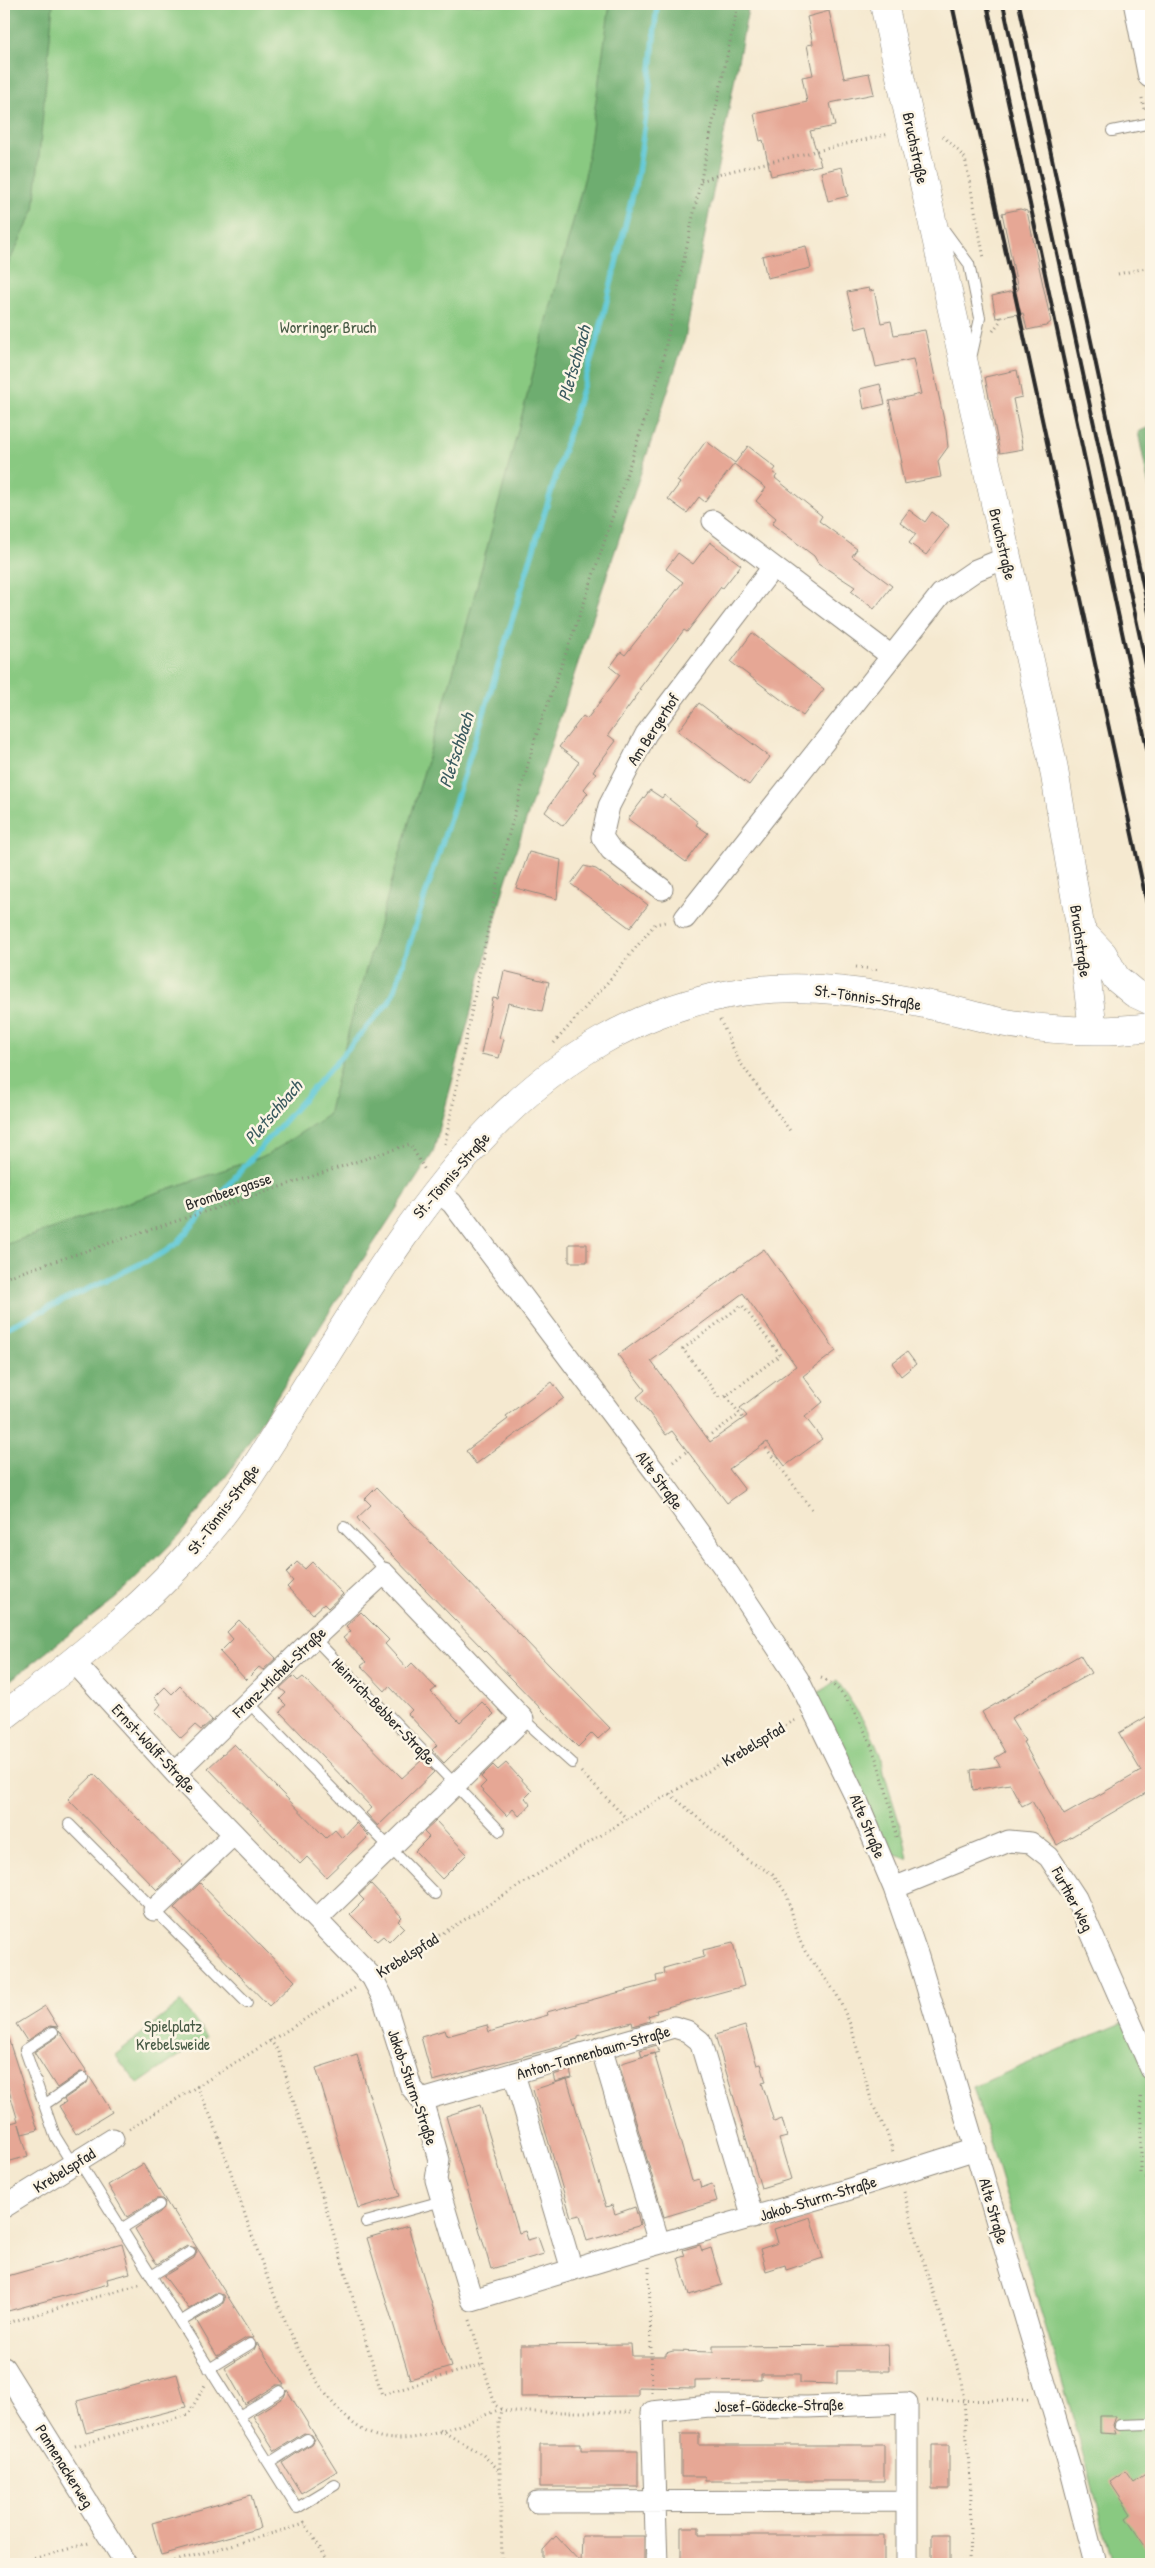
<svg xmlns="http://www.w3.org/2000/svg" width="1155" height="2568" viewBox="0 0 1155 2568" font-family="'Patrick Hand',sans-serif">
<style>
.green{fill:#89c981;stroke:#5a7a56}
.forest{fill:#6ead6f;stroke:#4c6c4d}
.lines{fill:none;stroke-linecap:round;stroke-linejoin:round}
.stream{stroke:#5dc8d7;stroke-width:5.5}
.building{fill:#e6a795;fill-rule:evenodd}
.service-casing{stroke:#908a7e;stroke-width:12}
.minor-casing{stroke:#908a7e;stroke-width:23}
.tertiary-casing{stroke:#908a7e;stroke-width:28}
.secondary-casing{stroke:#908a7e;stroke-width:29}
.path{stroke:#908a7e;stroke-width:3;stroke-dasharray:1 4;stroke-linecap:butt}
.service{stroke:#fff;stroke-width:10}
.minor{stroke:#fff;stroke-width:21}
.tertiary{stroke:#fff;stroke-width:26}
.secondary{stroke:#fff;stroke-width:28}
.rail{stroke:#2b2b2b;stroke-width:4}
.labels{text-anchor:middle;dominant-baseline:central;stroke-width:5;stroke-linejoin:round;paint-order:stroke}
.street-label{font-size:16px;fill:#2b2b2b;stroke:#fcf5e5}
.park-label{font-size:16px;fill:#475a45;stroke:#fcf5e5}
.water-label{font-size:18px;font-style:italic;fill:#3a5a5f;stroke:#fcf5e5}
</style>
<rect width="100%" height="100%" fill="#fcf5e5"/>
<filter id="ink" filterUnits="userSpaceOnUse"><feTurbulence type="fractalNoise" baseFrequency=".02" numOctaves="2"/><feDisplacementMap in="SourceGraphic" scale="10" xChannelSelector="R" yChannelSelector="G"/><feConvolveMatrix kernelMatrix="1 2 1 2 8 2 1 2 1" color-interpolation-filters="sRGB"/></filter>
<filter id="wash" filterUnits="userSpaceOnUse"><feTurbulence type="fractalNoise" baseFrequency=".0096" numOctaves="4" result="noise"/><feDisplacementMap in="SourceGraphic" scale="20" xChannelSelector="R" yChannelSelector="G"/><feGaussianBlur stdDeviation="1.12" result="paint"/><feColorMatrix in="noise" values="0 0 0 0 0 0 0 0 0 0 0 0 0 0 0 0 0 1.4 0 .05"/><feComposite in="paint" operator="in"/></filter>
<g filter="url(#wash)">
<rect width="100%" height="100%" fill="#f5e9d0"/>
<path class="green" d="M4,4H732L432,1134L4,1309Z
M837,1680L870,1731L882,1759L884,1773L904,1838L908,1859L888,1853L817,1698L818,1693Z
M181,2002L207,2037L138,2084L115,2055Z
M1126,2021L1151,2081V2564H1113L1082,2447L973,2087Z"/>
<path class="forest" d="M4,4H53L34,211L4,273Z
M610,4H749L685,339L505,884L433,1153L345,1287L231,1470L178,1537L116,1598L4,1685V1245L267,1155L328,1115L352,1017L465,631L585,176Z
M1151,426V497L1138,432Z"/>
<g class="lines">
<path class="stream" d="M4,1329L163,1253L177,1243L389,1002L395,989L482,719L598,337L638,173L649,93L657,4"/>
</g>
<g id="blocks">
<path class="building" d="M829,11L844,78L869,73L874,94L830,103L835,126L810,131L821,165L771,176L763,140L760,141L754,114L807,102L802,77L813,75L807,45L813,44L807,17Z
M842,167L848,196L828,201L821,172Z
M1020,209L1027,211L1051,322L1046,326L1027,330L1023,313L996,318L992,296L1018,290L1002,213Z
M806,246L811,268L767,278L762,256Z
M869,288L870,291L874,290L881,323L891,321L894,335L925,330L946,430L948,447L938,461L941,477L904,484L900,463H902L889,401L921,394L913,359L876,367L867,326L856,329L847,292Z
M1017,370L1022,397L1013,399L1023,449L1000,453L985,377Z
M880,384L885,404L864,409L860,389Z
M706,441L735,463L748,446L776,468L773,472L777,475L775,478L822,516L819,521L857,549L852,556L892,586L874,609L851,591L855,587L818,563L814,556L772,524L776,518L756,501L766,488L734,464L705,502L699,497L687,513L668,499L680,483L677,481Z
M909,510L925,522L932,512L949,525L926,555L909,543L916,534L900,522Z
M710,542L741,565L723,588L721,587L687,632L684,630L639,689L641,690L608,735L616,741L593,771L596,773L584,789L588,793L563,826L545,812L579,762L559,747L583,716L587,719L620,675L610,667L621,652L625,655L683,582L666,569L678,553L693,564Z
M752,633L824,689L803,716L731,662Z
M699,703L770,757L749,785L678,731Z
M650,790L662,798L664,795L698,822L696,825L708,833L686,862L628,819Z
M529,852L561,860L557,899L516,888Z
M584,866L596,869L620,887L622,885L648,905L630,928L571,884Z
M504,971L549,982L542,1011L508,1003L499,1038L504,1039L499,1058L481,1054L493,998L498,999Z
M569,1244H587V1262H569Z
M764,1249L836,1351L803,1376L823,1402L805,1417L822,1439L785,1466L767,1442L729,1469L745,1490L727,1503L672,1431L666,1435L637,1397L645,1390L618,1355ZM743,1293L796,1366L740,1408L747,1416L710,1442L651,1361Z
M907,1352L916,1364L901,1376L892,1363Z
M552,1382L564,1398L476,1464L466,1451L508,1419L506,1416Z
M377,1487L610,1728L598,1739L592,1733L578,1747L574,1743L361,1523L357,1518L371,1505L365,1499Z
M297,1562L305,1569L312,1562L343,1594L328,1608L324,1604L313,1614L287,1587L293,1581L286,1573Z
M361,1612L389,1640L385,1644L407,1668L412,1663L436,1688L431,1692L460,1722L482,1702L494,1714L444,1763L432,1750L437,1745L408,1714L412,1710L389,1686L385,1691L361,1666L366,1662L343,1638L351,1631L346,1626Z
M239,1620L276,1658L263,1670L259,1667L246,1680L220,1652L233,1639L227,1632Z
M1080,1655L1091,1673L1011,1718L1025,1741L1023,1742L1064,1815L1141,1771L1119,1733L1151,1714V1790L1057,1845L1032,1801L1022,1806L1010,1784L973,1790L971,1770L1000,1766L995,1758L1005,1752L982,1712Z
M293,1676L298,1681L303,1677L402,1778L422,1760L434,1772L378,1826L366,1813L372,1808L280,1712L286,1705L280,1699L286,1693L280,1688Z
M180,1686L212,1720L201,1730L195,1725L181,1738L155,1711L161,1704L155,1697L165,1687L172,1694Z
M234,1744L326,1838L335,1830L342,1838L356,1823L369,1836L326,1877L307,1857L300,1864L208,1768Z
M506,1763L532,1791L525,1798L531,1805L519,1816L513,1809L507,1816L480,1788L486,1782L481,1777L493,1765L498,1770Z
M94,1774L183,1865L157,1890L68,1799Z
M436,1821L467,1854L442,1879L415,1851L429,1837L424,1832Z
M200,1883L295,1981L269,2006L174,1908Z
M371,1884L402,1917L398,1921L404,1927L389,1942L383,1936L377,1941L350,1914L364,1900L359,1895Z
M733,1943L744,1986L656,2010L657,2013L648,2016L650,2021L633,2026L632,2022L578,2037V2039L562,2044V2046L433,2081L421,2037L445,2030L447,2036L487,2025L489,2032L548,2015L547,2012L657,1982L656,1976L665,1974L664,1968L704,1957L703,1950Z
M45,2006L58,2027L50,2026L27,2041L16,2024Z
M745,2026L757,2065L761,2064L766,2082L762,2083L774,2122L782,2119L787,2137L779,2139L791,2179L761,2188L715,2035Z
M59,2030L88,2073L80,2072L57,2088L34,2052L57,2037Z
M4,2035H7L38,2130L22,2134L19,2124L28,2156L4,2163V2125L18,2121L4,2074Z
M657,2045L659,2052L642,2057L640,2050Z
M654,2053L692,2181L699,2179L701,2188L712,2184L717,2201L664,2217L619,2064Z
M357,2055L400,2196L358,2208L316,2068Z
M570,2070L572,2078L555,2082L553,2075Z
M89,2076L112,2112L76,2134L59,2106L66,2102L64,2099L87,2083Z
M567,2079L606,2207L612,2205L615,2214L635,2207L640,2224L638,2226L587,2241L580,2215L571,2217L533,2090Z
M480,2105L519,2233L525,2231L528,2240L538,2237L544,2254L491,2269L446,2116Z
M143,2164L172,2211L173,2210L254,2338H246L217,2356L196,2320L222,2305L225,2299L224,2295L215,2293L189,2309L164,2276L194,2258L197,2252L196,2248L187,2246L157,2264L153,2259L135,2229L163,2210L165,2202L162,2199H156L127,2217L108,2185Z
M810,2217L823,2258L786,2270L785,2265L766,2271L760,2249L778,2243L774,2229Z
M408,2226L451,2367L410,2379L367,2238Z
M122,2244L130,2273L107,2279L108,2284L8,2311L4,2295V2277Z
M700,2245L702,2251L711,2248L722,2285L689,2295L678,2258L685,2256L683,2250Z
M257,2343L284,2385H276L245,2404L225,2368L254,2350Z
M631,2344L632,2356H666V2353L673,2351L713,2352V2346L888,2345L889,2371H837V2384L800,2383V2374H761V2380L695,2381V2388L638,2387V2396L521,2397V2345Z
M177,2374L186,2407L86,2433L77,2401Z
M287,2390L337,2471L301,2493L282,2463L311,2444L314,2439L312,2435L304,2433L275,2451L253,2416L284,2397Z
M1100,2416H1116L1113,2425L1116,2434L1100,2433Z
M681,2434H699V2445H884V2481H705V2477H681Z
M540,2444H581V2451H638V2487H540Z
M932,2445H949V2489H932Z
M1151,2470V2555L1126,2518L1131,2514L1110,2482L1126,2471L1134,2482Z
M251,2495L260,2528L161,2555L152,2523Z
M681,2527H699V2535H884V2564H681Z
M932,2534H950V2564H932Z
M556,2536L581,2563L582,2536H644V2563L543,2564V2550Z"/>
</g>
</g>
<g filter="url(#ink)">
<use href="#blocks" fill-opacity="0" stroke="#908a7e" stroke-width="1"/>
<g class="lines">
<g class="service-casing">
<path id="service" d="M1112,131L1151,123
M942,227L969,264L980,318L972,354L969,356
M344,1527L379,1563L384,1573
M314,1638L500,1831
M248,1702L435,1894
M523,1719L572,1763
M69,1824L247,2003
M53,2032L25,2050L55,2136L73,2165
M44,2105L83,2078
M79,2161L297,2508L335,2485
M366,2222L442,2201
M121,2229L159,2205
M151,2276L190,2252
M180,2322L218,2299
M209,2369L250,2344
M239,2416L280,2391
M1120,2425L1151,2424
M269,2463L307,2439"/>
</g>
<g class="minor-casing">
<path id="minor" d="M713,521L890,655
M662,889L611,850L602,837L609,806L646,734L773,567
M685,918L941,594L976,570L1006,558
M436,1190L452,1203L656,1473L730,1576L798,1679L856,1798L894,1888L918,1957L1071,2471L1095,2564
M74,1662L175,1773L372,1977L384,2000L411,2087L422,2100L439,2160L436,2180L472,2300L647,2247L834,2194L976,2149
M175,1773L314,1638L384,1573L523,1719L318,1918
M894,1888L1009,1841L1031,1843L1049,1857L1076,1898L1151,2069
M154,1910L234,1834
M601,2047L659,2243
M514,2074L572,2270
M422,2100L674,2027L687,2031L700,2041L753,2218
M4,2207L113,2139
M4,2368L126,2564
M537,2502L907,2501
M657,2564L652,2412L709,2406L807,2407L907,2403V2564"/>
</g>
<g class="tertiary-casing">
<path id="tertiary" d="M1137,4L1151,75"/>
</g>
<g class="secondary-casing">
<path id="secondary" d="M884,4L1053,764L1081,931L1093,1030
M1081,931L1103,954L1116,978L1134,993L1151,1001
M4,1716C76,1660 149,1604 207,1533C239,1496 264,1452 291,1411C403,1234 512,1028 741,992C807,982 874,993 939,1007C963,1012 987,1020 1011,1024C1057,1031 1105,1033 1151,1027"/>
</g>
<path class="path" d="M1142,98L1144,109
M943,136L965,158L984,258
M1150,137L1151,144
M701,181L727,172L889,134
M1118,274L1151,267
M993,331L1001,320L1000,314
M856,967L880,970
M720,1020L739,1061L791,1132
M554,1043L607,983L655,924L665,922
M445,1144L501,863L535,739L585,600L660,373L738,4
M4,1278L410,1144L426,1172
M726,1396L721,1400L683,1349L742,1305L780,1355L726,1396L743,1418
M707,1437L740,1414
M763,1444L813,1511
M673,1462L687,1451
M821,1678C862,1693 891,1797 896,1837
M581,1772L627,1819
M670,1794L749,1861L773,1874L787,1895L799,1939L806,1953L836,1993L851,2026L872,2103L887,2133L894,2155
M388,1967L627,1819L797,1719
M270,2040L279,2052L382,2395L483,2364
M197,2086C204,2102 212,2118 218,2135C245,2207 299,2418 380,2437C419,2446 465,2422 501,2409L499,2422L502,2564
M1141,2097V2178H1151
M129,2129L355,1988
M904,2192L917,2242L960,2374L964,2401L971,2492L969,2564
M649,2267L652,2393
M470,2320L495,2405L501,2409L511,2412H634
M4,2324L141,2284
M927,2401L1028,2400
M440,2430L483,2455L499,2470
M75,2446L188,2415L205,2385
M304,2522L330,2564
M15,2564L89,2543
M165,2564L305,2524"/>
<use href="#service" class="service"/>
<use href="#minor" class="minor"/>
<use href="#tertiary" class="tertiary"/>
<use href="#secondary" class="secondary"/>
<path class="rail" d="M952,4L1151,922
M987,4L1151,767
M1003,4L1151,688
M1019,4L1151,622"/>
</g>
</g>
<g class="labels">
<g class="street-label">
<text transform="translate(916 148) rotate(78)">Bruchstraße</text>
<text transform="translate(1003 544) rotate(77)">Bruchstraße</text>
<text transform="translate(653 729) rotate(-57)">Am Bergerhof</text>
<text transform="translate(1081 941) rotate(82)">Bruchstraße</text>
<text transform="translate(868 997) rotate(8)">St.-Tönnis-Straße</text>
<text transform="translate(451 1175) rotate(-49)">St.-Tönnis-Straße</text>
<text transform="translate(228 1191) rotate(-18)">Brombeergasse</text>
<text transform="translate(660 1480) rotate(54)">Alte Straße</text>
<text transform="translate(223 1509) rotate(-53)">St.-Tönnis-Straße</text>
<text transform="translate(279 1672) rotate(-44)">Franz-Michel-Straße</text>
<text transform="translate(384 1711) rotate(46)">Heinrich-Bebber-Straße</text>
<text transform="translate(753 1744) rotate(-31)">Krebelspfad</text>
<text transform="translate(154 1748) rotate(47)">Ernst-Wolff-Straße</text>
<text transform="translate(868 1826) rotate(67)">Alte Straße</text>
<text transform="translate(1073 1899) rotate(62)">Further Weg</text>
<text transform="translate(407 1955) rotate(-32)">Krebelspfad</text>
<text transform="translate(593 2052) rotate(-16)">Anton-Tannenbaum-Straße</text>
<text transform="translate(413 2087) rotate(71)">Jakob-Sturm-Straße</text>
<text transform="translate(64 2170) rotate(-32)">Krebelspfad</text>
<text transform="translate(818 2198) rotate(-17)">Jakob-Sturm-Straße</text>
<text transform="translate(994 2211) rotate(74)">Alte Straße</text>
<text transform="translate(779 2405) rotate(-1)">Josef-Gödecke-Straße</text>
<text transform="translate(65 2466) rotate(58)">Pannenackerweg</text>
</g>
<g class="park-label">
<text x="328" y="327">Worringer Bruch</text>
<text x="173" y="2026">Spielplatz<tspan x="173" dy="18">Krebelsweide</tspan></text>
</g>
<g class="water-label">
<text transform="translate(574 363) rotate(-74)">Pletschbach</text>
<text transform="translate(456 750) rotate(-72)">Pletschbach</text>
<text transform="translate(273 1112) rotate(-49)">Pletschbach</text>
</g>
</g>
<rect width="1155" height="2568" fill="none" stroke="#fcf5e5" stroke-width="20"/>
</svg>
